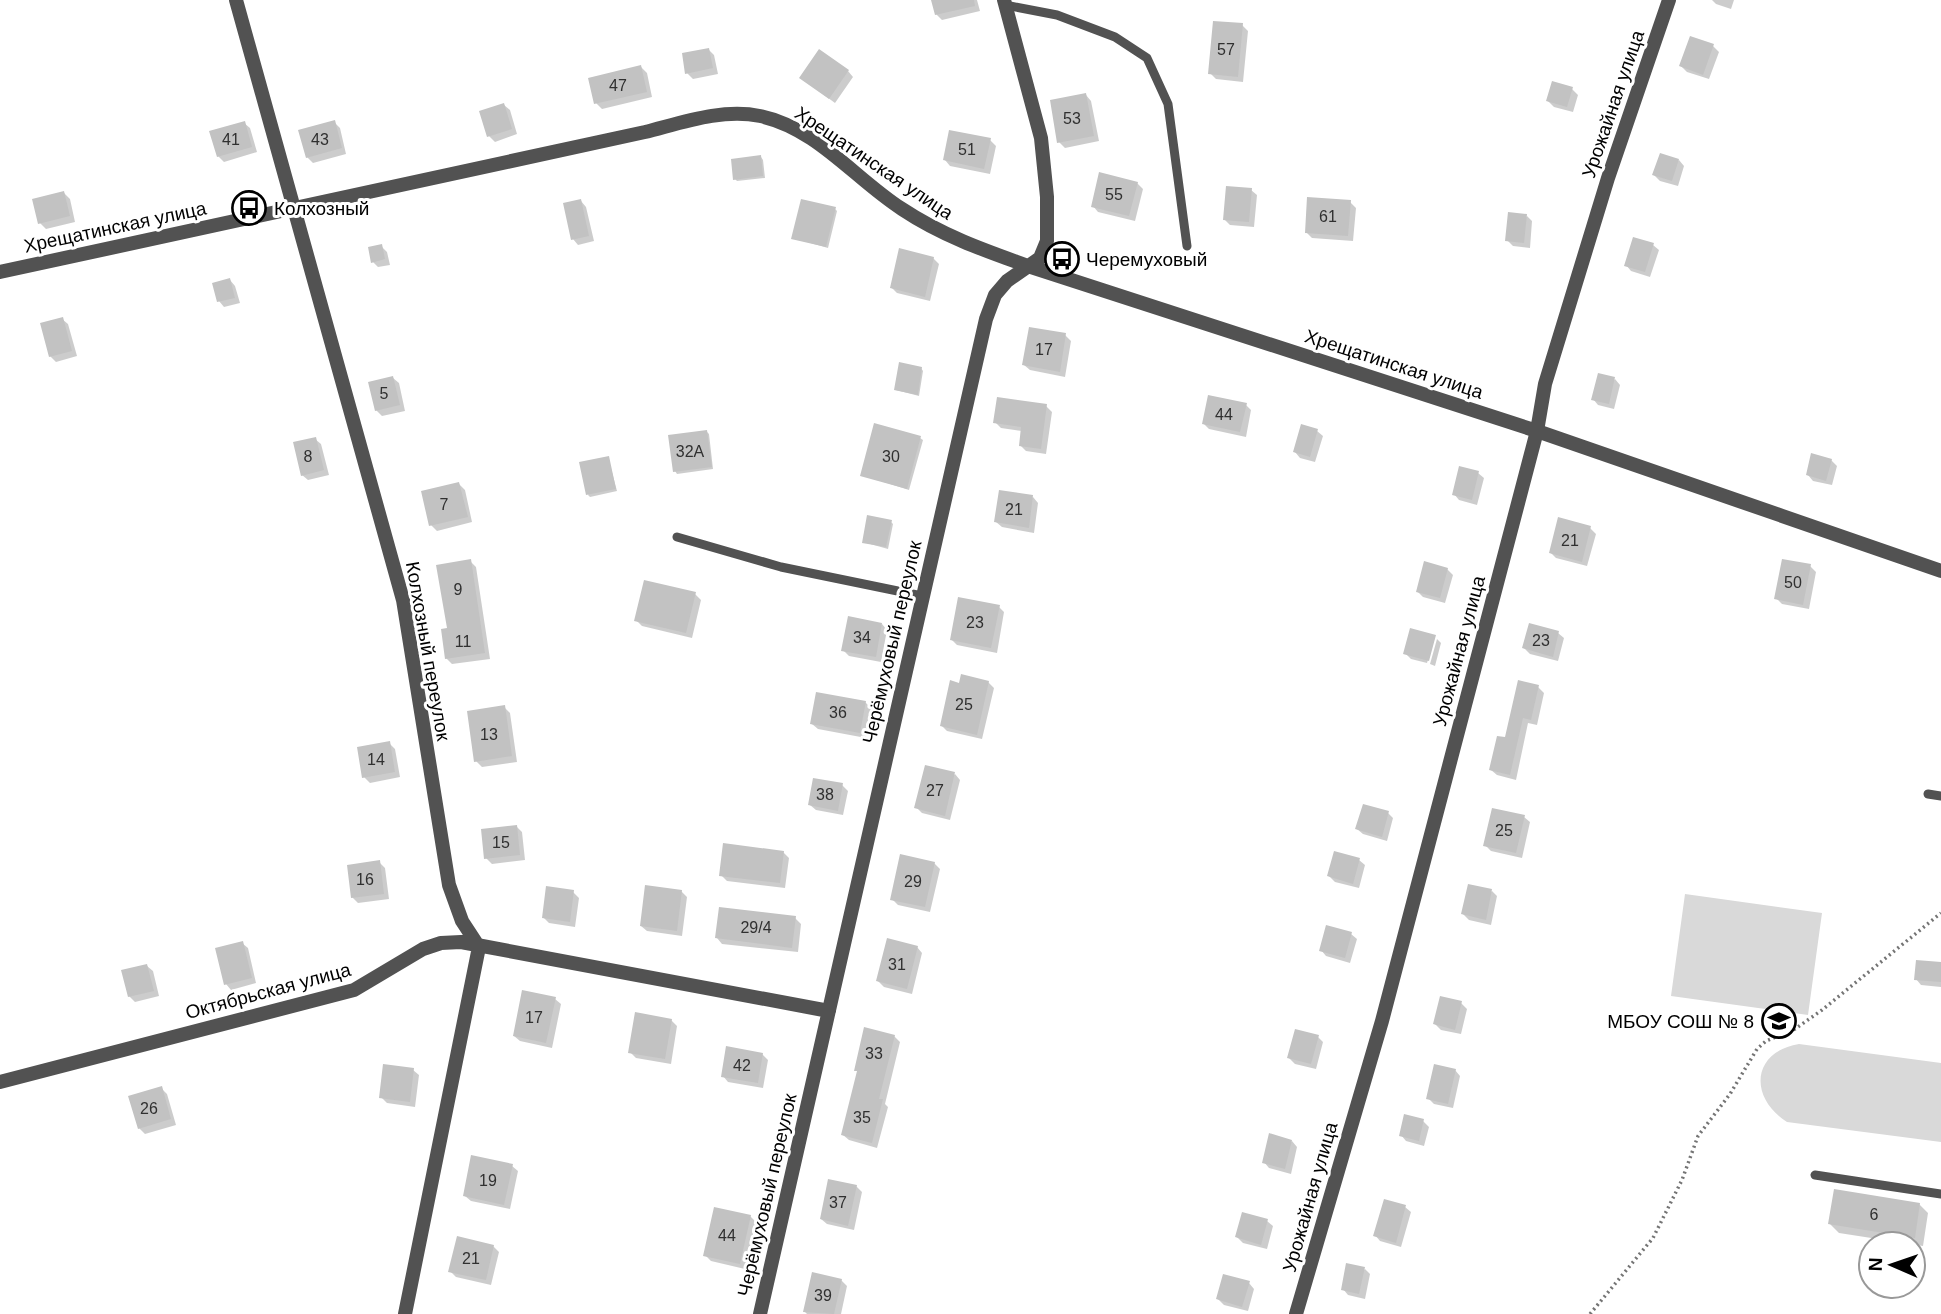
<svg xmlns="http://www.w3.org/2000/svg" width="1941" height="1314" viewBox="0 0 1941 1314" font-family="Arial,sans-serif">
<style>
.green{fill:#d9d9d9}
.shadow{fill:#0003}
.building{fill:#c2c2c2}
.lines{fill:none;stroke-linecap:round;stroke-linejoin:round}
.path{stroke:#747474;stroke-width:3.5;stroke-dasharray:2 3.5;stroke-linecap:butt}
.lane{stroke:#525252;stroke-width:9}
.street{stroke:#525252;stroke-width:14}
.labels{text-anchor:middle;dominant-baseline:central;stroke-width:6;stroke-linejoin:round;paint-order:stroke}
.number-label{font-size:16px;fill:#303030}
.street-label{font-size:19px;fill:#000;stroke:#fff}
.poi-label{font-size:19px;fill:#000;stroke:#fff;text-anchor:start}
</style>
<rect width="100%" height="100%" fill="#fff"/>
<path class="green" d="M1685,894L1822,913L1808,1015L1671,996Z
M1799,1044L1941,1063V1142L1787,1122C1749,1098 1751,1052 1799,1044Z"/>
<path class="shadow" d="M933,0H977L980,11L942,20L936,14Z
M1712,0H1734L1731,9L1716,4Z
M1242,25L1248,31L1243,82L1216,79L1210,73Z
M1713,46L1719,52L1709,79L1687,72L1681,66Z
M708,49L714,55L718,74L693,79L687,73Z
M641,67L647,73L652,97L602,109L596,103Z
M848,71L853,77L835,103L801,78Z
M1572,89L1578,95L1573,112L1554,107L1548,101Z
M1086,95L1091,101L1099,141L1065,148L1059,142Z
M504,105L510,110L517,134L495,142L489,136Z
M334,122L340,128L346,154L313,163L307,157Z
M244,123L250,128L257,152L224,162L218,156Z
M990,140L996,146L990,174L950,166L945,160Z
M761,157L763,160L765,178L737,181L735,179Z
M1679,160L1684,166L1678,186L1660,181L1654,175Z
M1137,183L1143,189L1135,221L1098,212L1093,206Z
M1251,190L1257,195L1254,227L1230,225L1224,219Z
M64,193L70,199L75,222L46,229L40,223Z
M581,201L586,207L594,241L578,245L573,239Z
M1350,202L1356,208L1353,241L1312,238L1306,232Z
M835,209L837,211L828,248L793,238Z
M1527,216L1532,221L1530,248L1513,246L1507,240Z
M1653,245L1659,250L1650,277L1631,271L1626,265Z
M381,246L387,252L390,265L378,267L373,262Z
M933,258L939,264L930,301L897,293L892,288Z
M230,280L235,286L240,303L224,307L219,301Z
M62,319L68,324L77,356L56,362L50,356Z
M1065,335L1071,341L1065,377L1030,370L1024,365Z
M921,368L923,371L919,396L896,390Z
M393,378L399,383L405,411L382,416L376,410Z
M1615,379L1620,385L1614,409L1598,405L1593,399Z
M1246,405L1251,410L1246,437L1209,429L1204,424Z
M1046,406L1052,412L1046,454L1026,451L1020,445L1022,431L1001,428L995,422Z
M1317,431L1323,436L1315,462L1300,458L1295,452Z
M707,432L709,434L713,469L677,474L675,471Z
M920,438L923,440L909,490L862,475Z
M315,439L321,444L329,475L308,480L302,475Z
M608,457L617,491L590,497L588,495Z
M1831,460L1837,466L1832,485L1813,481L1808,475Z
M1478,473L1484,478L1477,505L1459,500L1454,494Z
M459,484L465,490L472,522L437,531L431,525Z
M1033,497L1038,503L1034,533L1002,527L996,522Z
M891,522L893,524L888,549L863,542Z
M1590,528L1596,534L1587,566L1556,558L1551,553Z
M470,561L476,567L490,659L452,664L446,658L449,630Z
M1810,566L1816,572L1809,609L1782,604L1776,598Z
M1447,569L1453,575L1445,603L1423,597L1417,591Z
M695,594L701,600L692,638L642,626L636,620Z
M999,607L1004,612L997,653L957,645L951,639Z
M882,624L887,630L881,662L849,656L843,650Z
M1558,633L1564,638L1558,661L1530,654L1524,648Z
M1435,637L1427,663L1411,659L1405,653Z
M1437,639L1441,643L1435,666L1430,664Z
M988,682L994,688L982,739L947,731L942,726L960,685Z
M1538,687L1544,693L1537,725L1528,723L1516,780L1497,775L1491,770L1506,740Z
M865,702L871,708L866,738L818,729L812,724Z
M504,707L510,713L517,762L482,767L476,761Z
M389,743L395,749L400,777L370,783L364,777Z
M955,774L960,780L950,820L922,813L916,807Z
M842,785L848,791L843,815L816,810L810,805Z
M1388,813L1393,818L1387,841L1363,834L1357,829Z
M1524,817L1530,822L1522,858L1491,851L1485,845Z
M516,826L522,832L525,860L492,864L486,858Z
M783,852L789,858L785,888L727,881L721,875Z
M1359,860L1365,865L1359,888L1335,882L1329,876Z
M379,862L385,868L389,899L358,903L352,897Z
M934,863L940,869L930,912L898,905L892,899Z
M681,891L687,897L682,936L647,931L641,926Z
M1492,891L1497,896L1491,925L1469,920L1463,914Z
M573,892L579,898L575,927L549,923L543,917Z
M795,918L801,924L798,952L722,944L717,938Z
M1351,934L1357,939L1350,963L1326,956L1321,950Z
M242,943L248,948L256,983L231,990L226,984Z
M917,947L922,953L912,994L884,987L878,981Z
M1941,963V987L1921,985L1916,979Z
M147,966L153,971L159,996L135,1002L129,996Z
M555,999L561,1004L552,1048L520,1041L514,1036Z
M1461,1003L1467,1009L1461,1034L1441,1030L1435,1024Z
M671,1020L677,1026L671,1064L636,1058L630,1052Z
M894,1036L900,1042L885,1104L888,1107L877,1148L849,1140L843,1135L859,1073L856,1070Z
M1318,1037L1323,1042L1316,1069L1295,1064L1289,1058Z
M762,1054L768,1060L763,1088L728,1082L723,1076Z
M413,1070L419,1075L415,1107L387,1103L381,1097Z
M1455,1070L1460,1076L1453,1108L1434,1104L1428,1098Z
M161,1088L167,1094L176,1125L145,1134L139,1128Z
M1423,1121L1429,1127L1424,1146L1406,1141L1401,1135Z
M1292,1141L1297,1147L1291,1174L1269,1168L1264,1162Z
M512,1166L518,1171L510,1209L471,1201L465,1196Z
M856,1186L862,1192L854,1230L827,1224L821,1219Z
M1919,1204L1928,1213L1923,1246L1839,1233L1830,1224Z
M1405,1207L1411,1212L1401,1247L1380,1241L1375,1235Z
M750,1216L756,1222L745,1269L711,1261L705,1255Z
M1267,1221L1273,1226L1267,1249L1243,1243L1237,1237Z
M493,1246L499,1252L491,1285L456,1277L450,1271Z
M1365,1269L1370,1274L1365,1299L1348,1295L1343,1289Z
M841,1280L847,1286L841,1314H807L805,1312Z
M1249,1283L1254,1289L1248,1311L1224,1305L1218,1299Z"/>
<path class="building" d="M931,0H974L975,6L935,15Z
M1213,21L1243,23L1238,77L1208,74Z
M1690,36L1714,44L1703,75L1679,66Z
M709,48L713,68L685,74L682,53Z
M819,49L849,70L829,99L799,78Z
M641,65L647,92L594,104L588,78Z
M1552,81L1573,87L1567,107L1546,101Z
M1086,93L1094,136L1057,143L1050,100Z
M504,103L512,129L487,137L479,111Z
M335,120L342,148L306,158L298,130Z
M245,121L252,147L217,157L209,131Z
M949,130L991,138L984,169L943,160Z
M1660,153L1679,159L1672,181L1652,175Z
M761,155L763,176L733,180L731,159Z
M1099,172L1138,182L1129,216L1091,207Z
M1226,186L1252,188L1249,222L1223,220Z
M64,191L70,216L38,224L32,199Z
M1307,197L1351,200L1348,236L1305,233Z
M581,199L589,236L571,240L563,203Z
M801,199L836,207L826,247L791,239Z
M1508,212L1527,214L1524,243L1505,241Z
M1633,237L1654,243L1645,272L1624,266Z
M382,244L385,259L371,263L368,247Z
M899,248L934,257L925,297L890,288Z
M230,278L235,298L217,302L212,283Z
M63,317L72,351L49,357L40,323Z
M1029,327L1066,333L1060,372L1022,365Z
M899,362L922,367L918,395L894,390Z
M1598,373L1615,377L1609,404L1591,400Z
M393,376L400,405L375,411L368,382Z
M1208,395L1247,403L1240,432L1202,424Z
M997,397L1047,404L1041,449L1019,446L1021,427L993,423Z
M874,423L921,436L907,489L860,476Z
M1301,424L1318,429L1310,457L1293,452Z
M707,430L712,467L673,472L668,435Z
M316,437L324,470L301,476L293,442Z
M1811,453L1832,459L1826,481L1806,475Z
M609,456L616,489L586,495L579,462Z
M1459,466L1479,471L1472,500L1452,495Z
M459,482L468,517L429,526L421,491Z
M999,490L1033,495L1029,528L994,522Z
M867,515L892,520L886,547L862,543Z
M1558,517L1591,526L1582,562L1549,553Z
M471,559L485,653L445,659L441,629L447,628L436,565Z
M1782,559L1811,564L1803,605L1774,599Z
M1424,561L1448,568L1440,598L1416,592Z
M644,580L696,592L686,633L634,621Z
M958,597L1000,605L991,648L950,640Z
M848,616L882,623L876,657L841,651Z
M1529,623L1559,631L1553,657L1522,648Z
M1410,628L1436,635L1429,661L1403,654Z
M961,674L989,681L977,735L940,726L950,680L959,683Z
M1518,680L1539,685L1531,720L1523,718L1510,775L1489,770L1497,736L1505,737Z
M816,692L866,701L860,733L810,724Z
M505,705L512,756L474,762L467,711Z
M390,741L395,772L362,778L357,747Z
M925,765L955,772L945,816L914,808Z
M813,778L843,783L838,811L808,805Z
M1363,804L1389,811L1382,837L1355,829Z
M1492,808L1525,815L1516,853L1483,846Z
M517,825L520,855L484,859L481,829Z
M723,843L784,851L780,883L719,876Z
M1334,851L1360,858L1353,884L1327,876Z
M900,854L935,862L925,907L890,900Z
M380,860L384,894L351,898L347,865Z
M1468,884L1492,889L1486,920L1461,914Z
M645,885L682,890L677,931L640,926Z
M546,886L574,890L570,922L542,918Z
M719,907L796,916L792,948L715,938Z
M1326,925L1352,932L1345,958L1319,951Z
M887,938L918,946L907,989L876,981Z
M243,941L252,978L224,985L215,948Z
M1916,960L1941,962V982L1914,980Z
M147,964L154,991L128,997L121,970Z
M522,990L556,997L546,1043L513,1036Z
M1440,996L1462,1001L1455,1030L1433,1024Z
M635,1012L672,1019L665,1059L628,1053Z
M864,1027L895,1035L879,1099H883L872,1143L841,1135L857,1071H854Z
M1295,1029L1319,1035L1311,1064L1287,1058Z
M726,1046L763,1053L758,1083L721,1077Z
M383,1064L414,1068L410,1102L379,1098Z
M1434,1064L1456,1069L1448,1104L1426,1099Z
M162,1086L171,1119L138,1129L128,1096Z
M1404,1114L1424,1119L1419,1141L1399,1136Z
M1269,1133L1292,1140L1285,1169L1262,1163Z
M471,1155L513,1164L504,1205L463,1196Z
M828,1179L857,1185L848,1226L820,1219Z
M1834,1189L1920,1203L1915,1238L1828,1224Z
M1384,1199L1406,1205L1396,1243L1373,1236Z
M714,1207L751,1215L740,1264L703,1256Z
M1242,1212L1268,1219L1261,1245L1235,1237Z
M457,1236L494,1245L486,1280L448,1272Z
M1346,1263L1365,1267L1359,1294L1341,1290Z
M812,1272L842,1279L834,1314L803,1312Z
M1223,1274L1250,1281L1242,1307L1216,1299Z"/>
<g class="lines">
<path class="path" d="M1590,1314L1653,1238L1682,1180L1698,1136L1730,1094L1757,1049L1766,1041L1795,1029L1822,1010L1941,913"/>
<path class="lane" d="M1005,5L1057,15L1115,37L1147,58L1168,104L1187,246
M677,537L781,567L922,596
M1928,794L1941,796
M1815,1175L1941,1194"/>
<path class="street" d="M236,0L403,600L449,885L462,921L479,947L405,1314
M0,272L645,132C681,123 722,108 760,116C817,128 855,179 902,209C941,235 983,250 1028,266L1537,431L1941,571
M0,1082L354,990L423,949L441,943L461,942L829,1011
M760,1314L986,319L995,295L1007,281L1040,258L1047,241V197L1041,138L1004,0
M1296,1314L1382,1021L1537,431L1545,384L1608,178L1669,0"/>
</g>
<defs>
<g id="bus-ring" transform="scale(1.75)"><circle r="9.5" fill="#fff" stroke="#000" stroke-width="1.5"/><path d="M-5-6H5V4H4V6H2V4H-2V6H-4V4H-5ZM-3.5-4V0h7V-4ZM-3.5 1.2v1.5H-2V1.2ZM2 1.2v1.5H3.5V1.2Z" fill="#000"/></g>
<g id="school-ring" transform="scale(1.75)"><circle r="9.5" fill="#fff" stroke="#000" stroke-width="1.5"/><path d="M0-5L7-2L0 1L-7-2ZM-4 1L0 2.5L4 1V4Q0 6-4 4Z" fill="#000"/></g>
</defs>
<g fill-rule="evenodd">
<use href="#bus-ring" x="249" y="208"/>
<use href="#bus-ring" x="1062" y="259"/>
<use href="#school-ring" x="1779" y="1021"/>
</g>
<g class="labels">
<g class="number-label">
<text x="1226" y="49">57</text>
<text x="618" y="85">47</text>
<text x="1072" y="118">53</text>
<text x="231" y="139">41</text>
<text x="320" y="139">43</text>
<text x="967" y="149">51</text>
<text x="1114" y="194">55</text>
<text x="1328" y="216">61</text>
<text x="1044" y="349">17</text>
<text x="384" y="393">5</text>
<text x="1224" y="414">44</text>
<text x="690" y="451">32А</text>
<text x="308" y="456">8</text>
<text x="891" y="456">30</text>
<text x="444" y="504">7</text>
<text x="1014" y="509">21</text>
<text x="1570" y="540">21</text>
<text x="1793" y="582">50</text>
<text x="458" y="589">9</text>
<text x="975" y="622">23</text>
<text x="862" y="637">34</text>
<text x="1541" y="640">23</text>
<text x="463" y="641">11</text>
<text x="964" y="704">25</text>
<text x="838" y="712">36</text>
<text x="489" y="734">13</text>
<text x="376" y="759">14</text>
<text x="935" y="790">27</text>
<text x="825" y="794">38</text>
<text x="1504" y="830">25</text>
<text x="501" y="842">15</text>
<text x="365" y="879">16</text>
<text x="913" y="881">29</text>
<text x="756" y="927">29/4</text>
<text x="897" y="964">31</text>
<text x="534" y="1017">17</text>
<text x="874" y="1053">33</text>
<text x="742" y="1065">42</text>
<text x="149" y="1108">26</text>
<text x="862" y="1117">35</text>
<text x="488" y="1180">19</text>
<text x="838" y="1202">37</text>
<text x="1874" y="1214">6</text>
<text x="727" y="1235">44</text>
<text x="471" y="1258">21</text>
<text x="823" y="1295">39</text>
</g>
<g class="street-label">
<text transform="translate(1613 104) rotate(-71)">Урожайная улица</text>
<text transform="translate(874 163) rotate(34)">Хрещатинская улица</text>
<text transform="translate(115 227) rotate(-12)">Хрещатинская улица</text>
<text transform="translate(1394 364) rotate(18)">Хрещатинская улица</text>
<text transform="translate(892 642) rotate(-77)">Черёмуховый переулок</text>
<text transform="translate(428 651) rotate(80)">Колхозный переулок</text>
<text transform="translate(1459 651) rotate(-75)">Урожайная улица</text>
<text transform="translate(268 991) rotate(-15)">Октябрьская улица</text>
<text transform="translate(767 1195) rotate(-77)">Черёмуховый переулок</text>
<text transform="translate(1310 1197) rotate(-74)">Урожайная улица</text>
</g>
<g class="poi-label">
<text x="274" y="208">Колхозный</text>
<text x="1086" y="259">Черемуховый</text>
<text x="1754" y="1021" text-anchor="end">МБОУ СОШ № 8</text>
</g>
</g>
<g transform="translate(1892 1265) rotate(272)"><circle r="33" fill="#ffffff" stroke="#999999" stroke-width="2"/>
<path d="M0-5L12 26L0 18L-12 26Z" fill="#000000"/>
<text y="-10" font-size="19" font-weight="bold" text-anchor="middle" fill="#000000">N</text>
</g>
</svg>
